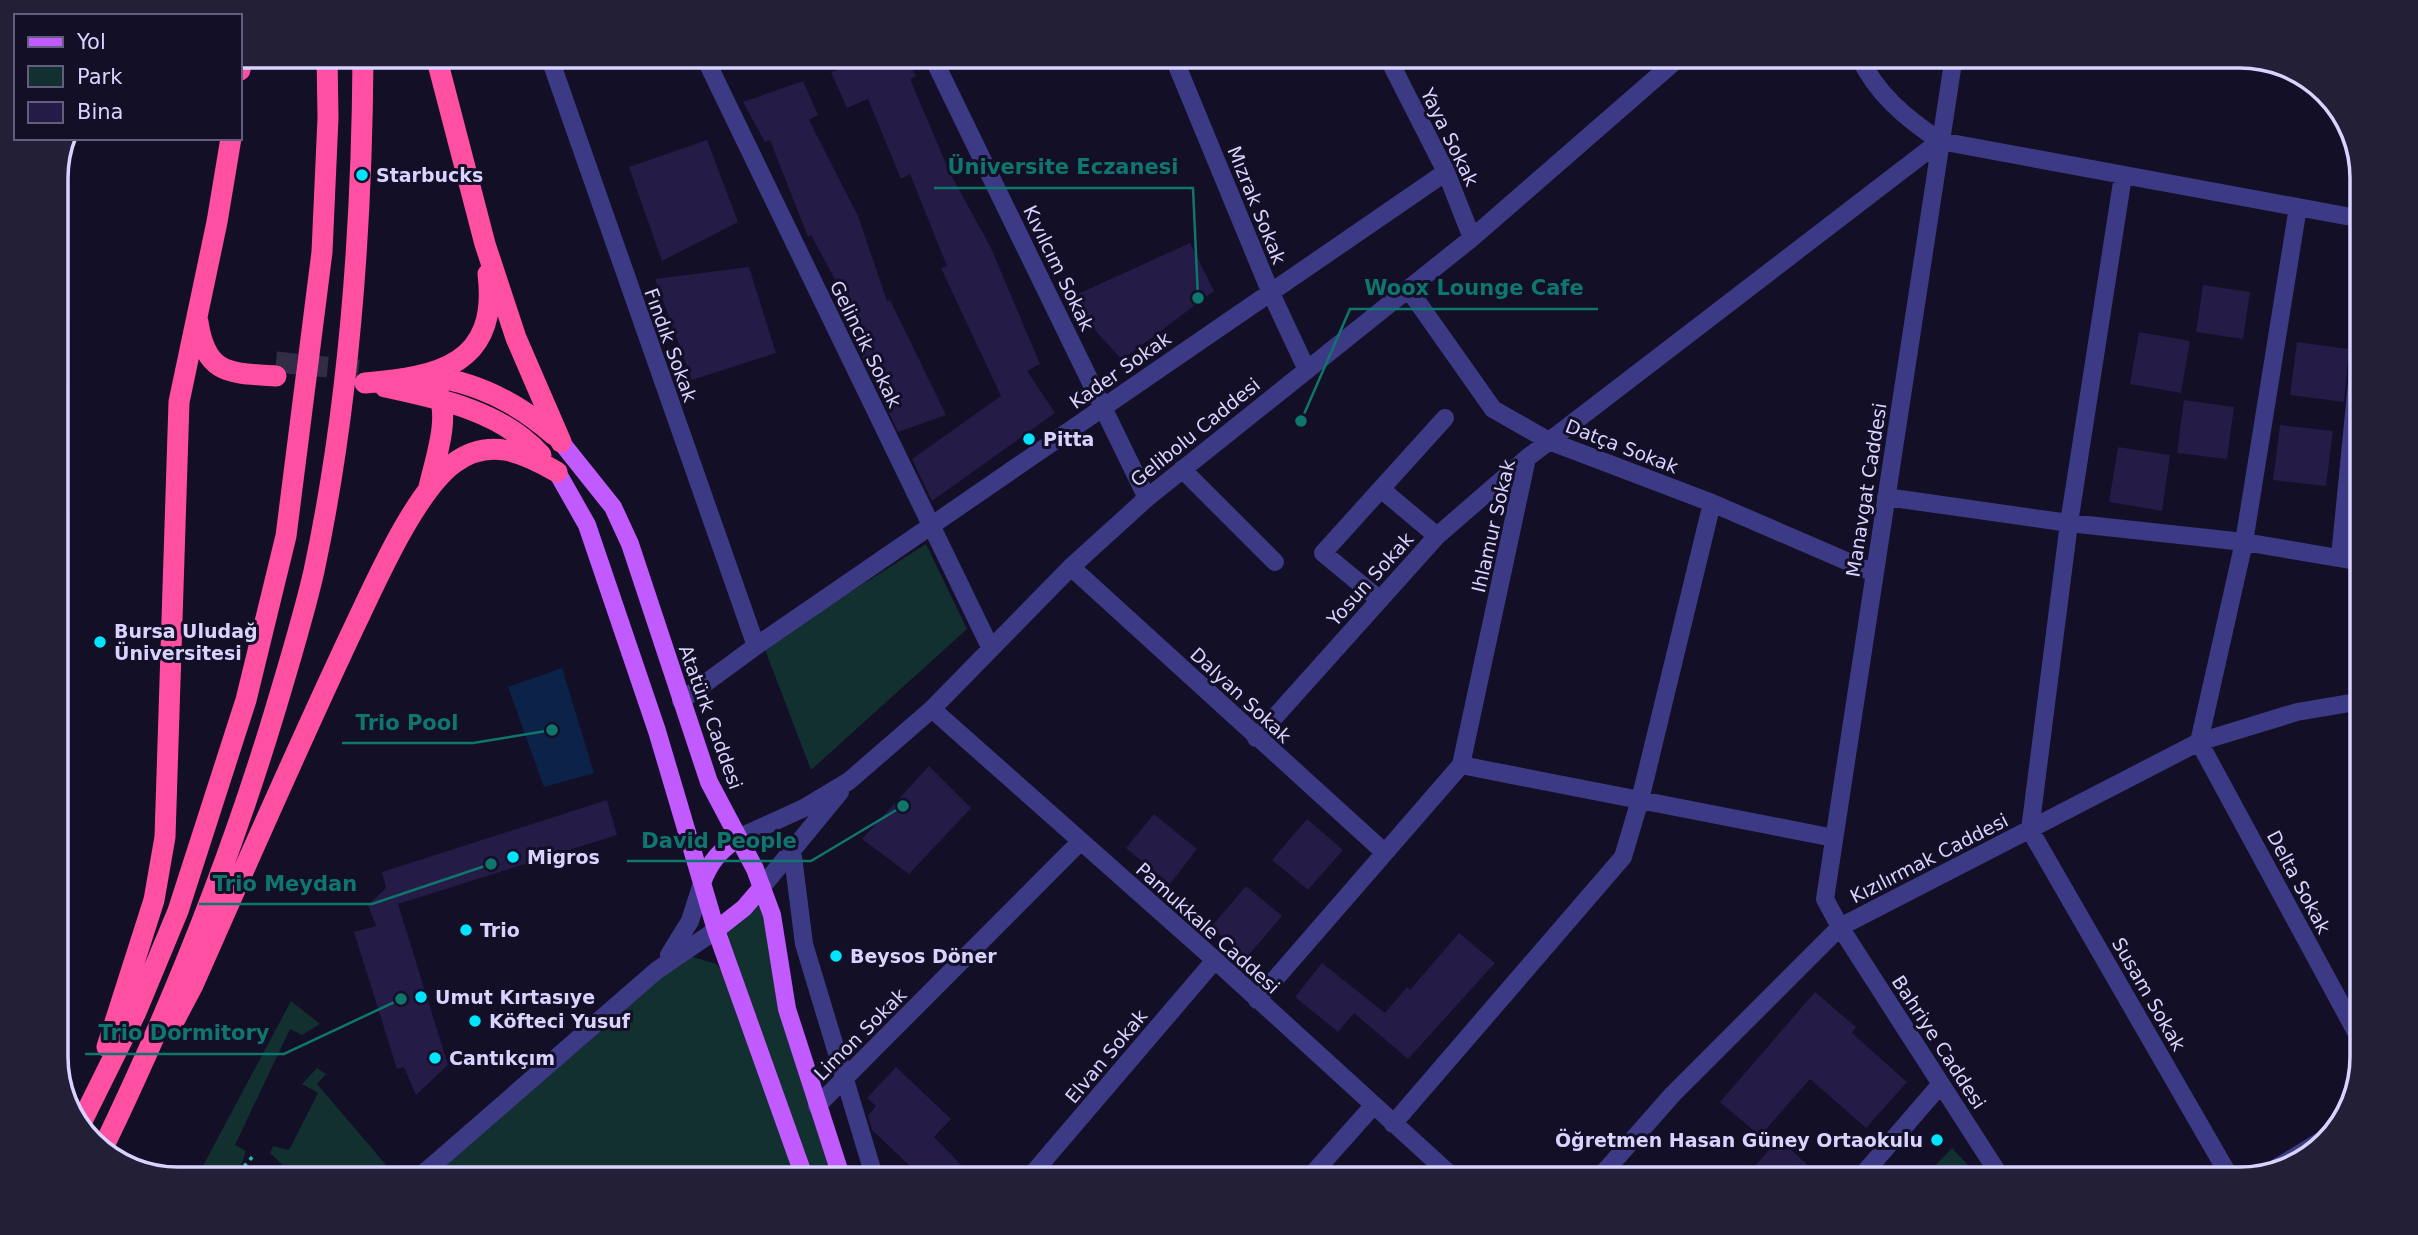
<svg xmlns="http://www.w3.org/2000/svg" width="2418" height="1235" viewBox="0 0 2418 1235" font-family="'DejaVu Sans',sans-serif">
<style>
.green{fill:#12302f}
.water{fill:#0c2248}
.building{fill:#241b47}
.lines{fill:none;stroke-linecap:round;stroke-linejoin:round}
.highway-tunnel{stroke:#312d47;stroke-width:21;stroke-dasharray:21 10;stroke-linecap:butt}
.path{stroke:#2fb8b0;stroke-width:3.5;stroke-dasharray:3.5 5;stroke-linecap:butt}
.minor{stroke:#3d3a85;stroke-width:18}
.major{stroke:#c25bff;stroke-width:18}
.highway{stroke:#ff4fa3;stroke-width:21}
.poi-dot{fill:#00e5ff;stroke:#130f26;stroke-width:2.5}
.labels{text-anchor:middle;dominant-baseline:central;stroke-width:6;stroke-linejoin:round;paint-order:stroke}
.street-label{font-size:19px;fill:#d9d4ff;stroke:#130f26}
.poi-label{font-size:19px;font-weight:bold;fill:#d9d4ff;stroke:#130f26;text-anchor:start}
.rim{fill:none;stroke:#d9d4ff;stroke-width:3.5}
.leader{fill:none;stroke:#0f766e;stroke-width:2.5}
.callout-dot{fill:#0f766e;stroke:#130f26;stroke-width:2.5}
.callout-label{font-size:21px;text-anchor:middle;font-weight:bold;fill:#0f766e;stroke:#130f26;stroke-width:6;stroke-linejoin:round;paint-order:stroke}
</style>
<rect width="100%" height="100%" fill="#130f26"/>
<path class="green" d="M926,544L967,629L811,770L764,647Z
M762,902L787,1009L842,1179H417L656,971L690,956L716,964L736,988L719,938L730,921Z
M291,1001L320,1024L302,1035L290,1029L235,1145L246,1151L240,1169L250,1179H196Z
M317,1068L326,1074L317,1084L398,1179H297L270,1153L273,1146L289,1150L318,1093L302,1084Z
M1952,1148L1981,1179H1922Z"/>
<path class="water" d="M562,668L594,773L544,787L508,687Z"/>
<path class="building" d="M876,56H905L916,76L910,79L950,173L991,248L1040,364L1027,371L1055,413L932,501L912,459L1001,396L941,268L947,266L910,174L901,179L868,99L847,108L831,72Z
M803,81L818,115L809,120L858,216L887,301L890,300L946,415L898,432L845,321L855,317L811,235L808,237L770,140L765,142L743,102Z
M707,140L738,222L662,261L629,167Z
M1190,243L1214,291L1122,360L1067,299Z
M749,267L776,353L692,380L655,279Z
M2203,285L2250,292L2243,339L2196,332Z
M2139,332L2190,341L2181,393L2130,384Z
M2297,342L2349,349L2344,402L2290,395Z
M2184,400L2234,407L2227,459L2177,453Z
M2280,425L2333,431L2326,486L2273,480Z
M2118,447L2170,455L2162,511L2109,502Z
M929,766L971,808L909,874L862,839Z
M607,800L617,835L398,904L448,1065L416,1095L404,1067L397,1069L354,932L376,926L368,905L386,888L382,872Z
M1154,814L1197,849L1170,884L1126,848Z
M1307,819L1343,850L1308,890L1272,860Z
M1246,886L1282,916L1247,957L1211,927Z
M1459,933L1495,963L1408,1059L1354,1013L1338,1032L1295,997L1322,963L1385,1013L1407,987L1410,990Z
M1815,992L1856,1027L1852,1033L1907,1082L1866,1128L1810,1079L1760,1136L1720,1102Z
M896,1067L951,1119L934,1137L975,1179H924L872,1130L868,1116L876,1106L867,1098Z
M1779,1139L1823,1179H1743Z"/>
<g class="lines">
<path class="highway-tunnel" d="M276,362L366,371"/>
<path class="path" d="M233,1179L254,1155"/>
<path class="minor" d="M549,56L756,646
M704,56L991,649
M932,56L1147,498
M1173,56L1270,291L1306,368
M1387,56L1446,172L1472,238
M1859,56C1876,94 1907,119 1940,141L2362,219
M1954,56L1825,899L1840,927L2002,1179
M2123,176L2069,523L2030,830L2231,1179
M2298,207L2244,542L2199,742L2362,1043
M1409,290L1493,409L1549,441L1712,503L1874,573
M1182,469L1275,562
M1381,489L1437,536
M1886,497L2069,523L2244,542L2362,562
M2340,557L2362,332
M1071,567L1384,852
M1380,600L1323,553L1445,418
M681,701L756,646L1446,172
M932,709L1215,960L1455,1179
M1256,738L1437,536L1527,458
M1461,765L1834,838
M738,838L804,808L849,781L932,709L1071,567L1147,498L1472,238L1681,56
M792,849L804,944L875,1179
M762,887L840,792
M669,955L690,921L702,883
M1257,1000L1461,765L1527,458L1940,141
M817,1106L1080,842
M1393,1124L1623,857L1640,800L1712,503
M2276,1168L2324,1139
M417,1179L656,971L716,930
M1028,1179L1215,960
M1308,1179L1373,1106
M1598,1179L1673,1094L1840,927L2199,742L2297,712L2362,701
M1859,1179L1941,1084"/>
<path class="major" d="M561,442L613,507L630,544L709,782L755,869L772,915L787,1009L842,1179
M557,472L587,525L657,731L716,930L805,1179
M702,883C710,861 720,851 738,838
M716,930L744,908L762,887"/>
<path class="highway" d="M436,56L485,244L516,338L561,442
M240,70L241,56
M198,322C206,375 229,373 276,376
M428,376C477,382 517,402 554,435
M365,383C439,377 499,364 488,274
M385,387C441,399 501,411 541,455
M429,487C435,460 452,414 436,389
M175,1019L193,985C247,863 300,741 357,621C378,577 416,491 454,463C489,437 523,452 557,472
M107,1047L154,900L165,837L179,402L217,222L231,138
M79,1127L136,1012L178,911L246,700L286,536L322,252L328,118L327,56
M103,1148C171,1007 229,863 274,714C288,667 303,619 314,571C350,402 362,229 363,56"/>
</g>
<g class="poi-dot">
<circle cx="362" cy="175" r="7"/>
<circle cx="1029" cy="439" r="7"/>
<circle cx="100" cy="642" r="7"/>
<circle cx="513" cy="857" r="7"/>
<circle cx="466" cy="930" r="7"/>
<circle cx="836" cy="956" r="7"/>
<circle cx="421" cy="997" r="7"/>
<circle cx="475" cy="1021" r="7"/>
<circle cx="435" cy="1058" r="7"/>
<circle cx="1937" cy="1140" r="7"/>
</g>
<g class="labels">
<g class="street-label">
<text transform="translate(1450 137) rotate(64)">Yaya Sokak</text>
<text transform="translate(1257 205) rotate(68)">Mızrak Sokak</text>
<text transform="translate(1059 268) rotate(64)">Kıvılcım Sokak</text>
<text transform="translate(866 344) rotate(64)">Gelincik Sokak</text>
<text transform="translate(671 345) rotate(70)">Fındık Sokak</text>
<text transform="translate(1120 370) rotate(-35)">Kader Sokak</text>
<text transform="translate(1195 432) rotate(-39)">Gelibolu Caddesi</text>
<text transform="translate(1622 446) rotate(21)">Datça Sokak</text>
<text transform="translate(1866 490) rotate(-81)">Manavgat Caddesi</text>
<text transform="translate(1493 526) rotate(-77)">Ihlamur Sokak</text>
<text transform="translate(1370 579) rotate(-48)">Yosun Sokak</text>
<text transform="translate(1241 695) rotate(43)">Dalyan Sokak</text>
<text transform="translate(711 717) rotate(70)">Atatürk Caddesi</text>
<text transform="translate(1929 858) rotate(-27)">Kızılırmak Caddesi</text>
<text transform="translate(2299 882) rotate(62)">Delta Sokak</text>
<text transform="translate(1208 928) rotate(42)">Pamukkale Caddesi</text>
<text transform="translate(2149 994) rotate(60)">Susam Sokak</text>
<text transform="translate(860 1034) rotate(-45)">Limon Sokak</text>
<text transform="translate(1939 1042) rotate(57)">Bahriye Caddesi</text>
<text transform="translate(1106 1056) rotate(-50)">Elvan Sokak</text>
</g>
<g class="poi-label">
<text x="376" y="175">Starbucks</text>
<text x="1043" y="439">Pitta</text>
<text x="114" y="631">Bursa Uludağ<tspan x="114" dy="22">Üniversitesi</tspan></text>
<text x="527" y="857">Migros</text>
<text x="480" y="930">Trio</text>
<text x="850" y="956">Beysos Döner</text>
<text x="435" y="997">Umut Kırtasıye</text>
<text x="489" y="1021">Köfteci Yusuf</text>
<text x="449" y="1058">Cantıkçım</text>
<text x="1923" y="1140" text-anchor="end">Öğretmen Hasan Güney Ortaokulu</text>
</g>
</g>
<path d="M0 0H2418V1235H0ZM178 68H2240A110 110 0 0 1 2350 178V1057A110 110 0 0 1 2240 1167H178A110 110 0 0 1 68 1057V178A110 110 0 0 1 178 68Z" fill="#231f37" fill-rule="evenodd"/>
<path class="rim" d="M178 68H2240A110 110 0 0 1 2350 178V1057A110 110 0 0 1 2240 1167H178A110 110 0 0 1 68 1057V178A110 110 0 0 1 178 68Z"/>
<path class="leader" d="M1198 298L1193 188H934M1301 421L1350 309H1598M552 730L473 743H342M903 806L811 861H627M491 864L372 904H199M401 999L284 1054H85"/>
<g class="callout-dot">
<circle cx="1198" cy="298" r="7"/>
<circle cx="1301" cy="421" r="7"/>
<circle cx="552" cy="730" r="7"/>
<circle cx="903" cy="806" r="7"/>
<circle cx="491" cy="864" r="7"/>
<circle cx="401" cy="999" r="7"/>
</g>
<g class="callout-label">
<text x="1063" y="174">Üniversite Eczanesi</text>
<text x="1474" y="295">Woox Lounge Cafe</text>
<text x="407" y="730">Trio Pool</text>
<text x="719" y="848">David People</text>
<text x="285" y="891">Trio Meydan</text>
<text x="184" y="1040">Trio Dormitory</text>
</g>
<rect x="14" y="14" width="228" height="126" fill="#130f26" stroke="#625e7d" stroke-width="2"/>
<rect x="28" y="37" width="35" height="10" fill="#c25bff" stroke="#625e7d" stroke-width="2"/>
<text x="77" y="49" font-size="21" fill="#d9d4ff">Yol</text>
<rect x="28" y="66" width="35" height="21" fill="#12302f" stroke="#625e7d" stroke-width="2"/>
<text x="77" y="84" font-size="21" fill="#d9d4ff">Park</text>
<rect x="28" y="102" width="35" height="21" fill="#241b47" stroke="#625e7d" stroke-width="2"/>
<text x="77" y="119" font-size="21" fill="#d9d4ff">Bina</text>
</svg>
